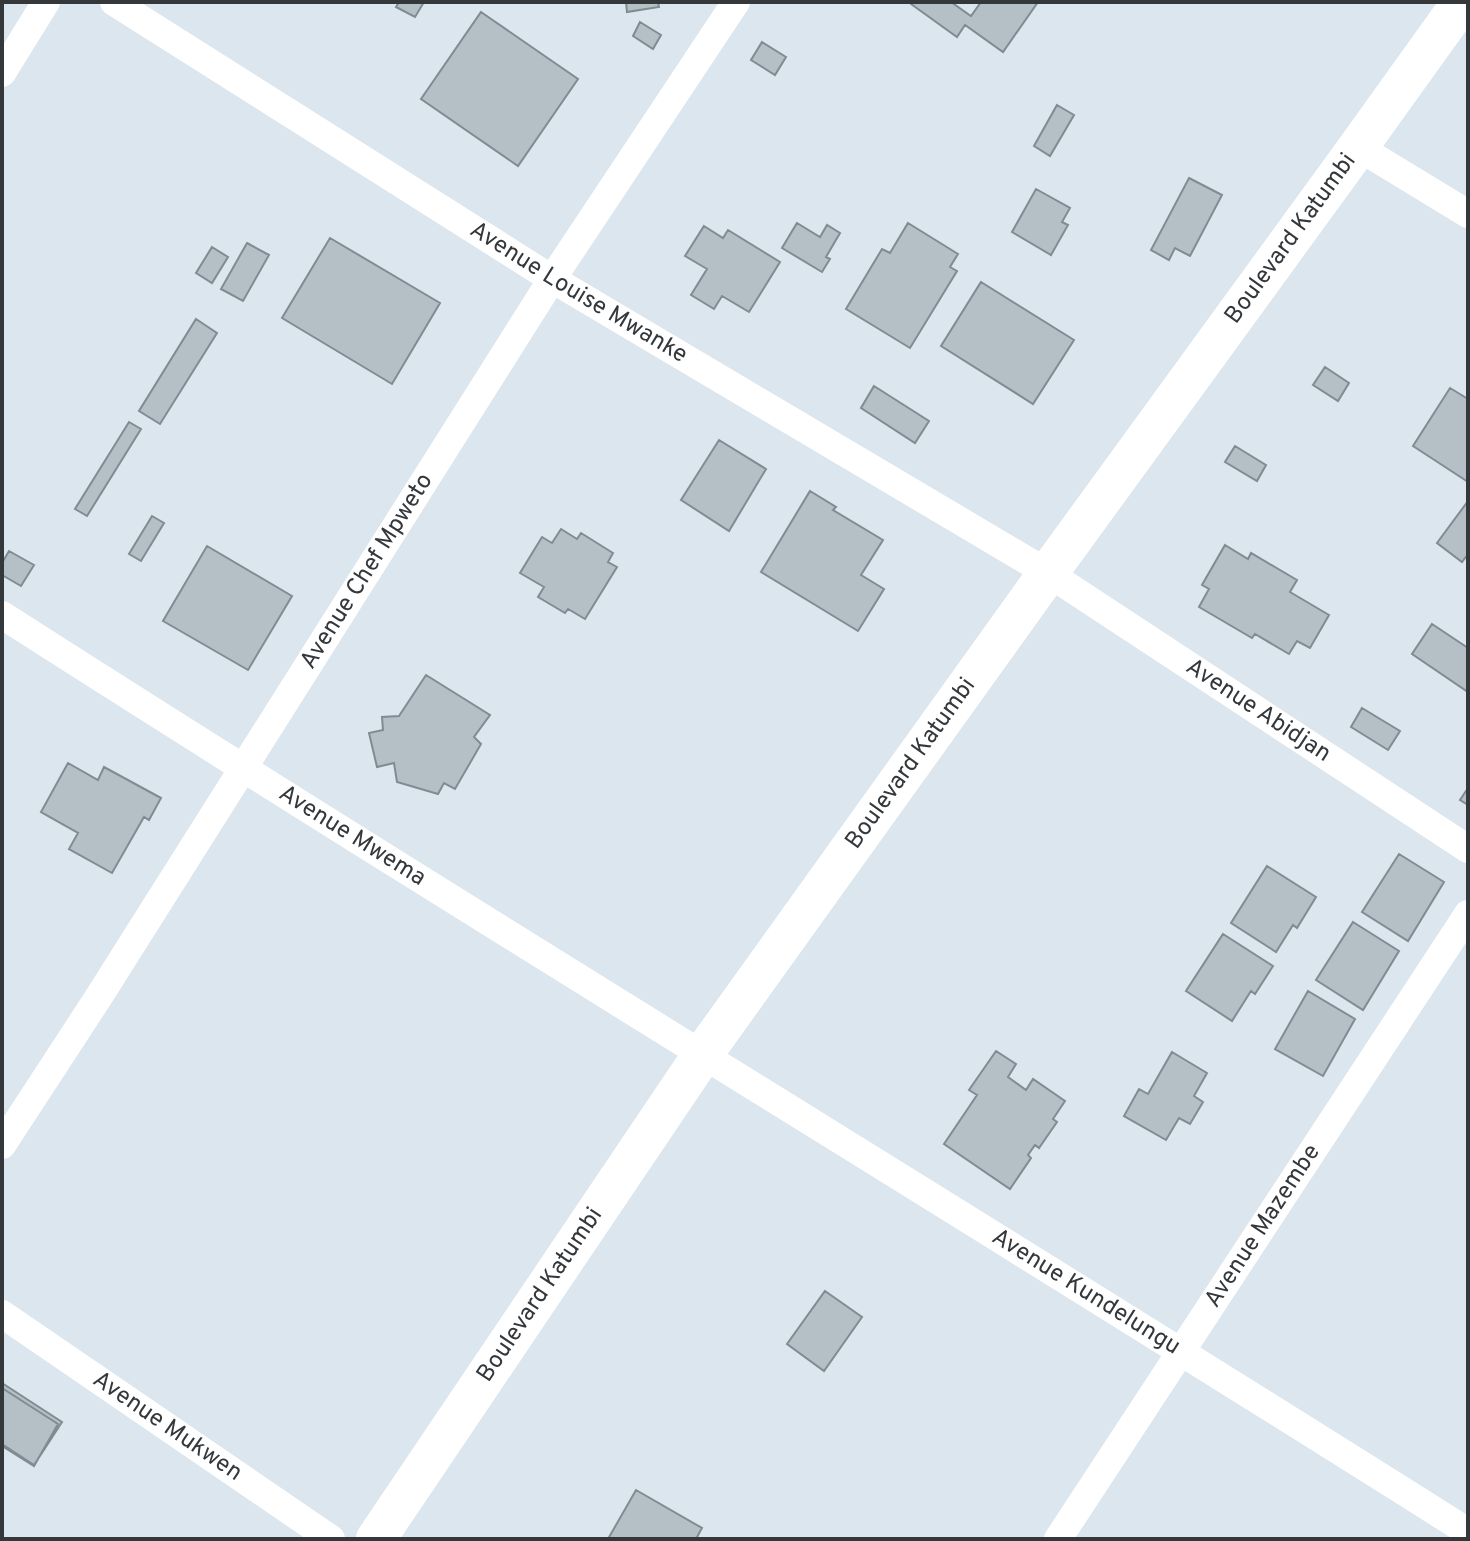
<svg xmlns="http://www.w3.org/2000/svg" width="1470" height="1541" viewBox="0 0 1470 1541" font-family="Overpass,sans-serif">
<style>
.building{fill:#b5bfc6;stroke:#818b92;stroke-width:2}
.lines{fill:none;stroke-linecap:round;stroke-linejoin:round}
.street{stroke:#fff;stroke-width:28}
.secondary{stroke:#fff;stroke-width:40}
.labels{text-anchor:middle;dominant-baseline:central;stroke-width:6;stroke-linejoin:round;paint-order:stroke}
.street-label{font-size:24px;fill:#34383b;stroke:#fff}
</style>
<rect width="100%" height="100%" fill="#dce6ee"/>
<path class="building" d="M399,2H424L415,17L396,7Z
M626,2H658L659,7L627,12Z
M912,2H951L971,16L981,2H1038L1003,52L965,25L957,37L911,4Z
M481,12L578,79L518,166L421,99Z
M640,22L661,35L653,49L633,36Z
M762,42L786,57L775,75L751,60Z
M1057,105L1074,115L1050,156L1034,146Z
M1189,178L1222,195L1190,256L1175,248L1169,260L1151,250Z
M1036,189L1070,208L1062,222L1068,225L1051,255L1012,232Z
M797,223L820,237L827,225L840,233L826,257L830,259L822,272L782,248Z
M908,223L958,254L950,267L957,271L910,348L846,309L882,249L890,253Z
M704,226L723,238L728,230L780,262L749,312L722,296L714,309L691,295L707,269L685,256Z
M330,238L440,303L392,384L282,318Z
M247,243L269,255L243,301L221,289Z
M212,247L228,257L212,283L196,273Z
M981,282L1074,340L1033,404L941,346Z
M196,319L217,333L160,424L139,411Z
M1325,367L1349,383L1338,401L1313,385Z
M874,386L929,421L915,443L861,408Z
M1450,388L1468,399V482L1413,446Z
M129,422L141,429L87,516L75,509Z
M719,440L766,469L729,531L681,500Z
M1235,446L1266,465L1257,481L1225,462Z
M810,491L836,507L833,510L883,540L861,575L884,589L858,631L761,572Z
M1468,501V554L1462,562L1437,543Z
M152,516L164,523L141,561L129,554Z
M561,529L577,539L581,533L613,553L608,562L617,567L585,619L568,609L565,613L538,597L544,587L520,573L542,537L552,543Z
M1225,545L1248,559L1251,553L1297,580L1290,592L1329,615L1310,648L1297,641L1289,654L1255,634L1252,638L1199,607L1209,589L1202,585Z
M207,546L292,596L248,670L163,621Z
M9,551L34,565L21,586L2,575V563Z
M1432,624L1468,648V692L1412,654Z
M426,675L490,715L474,737L481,744L455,789L444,783L438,794L397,782L394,763L377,767L369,733L383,730L382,717L399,716Z
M1362,708L1400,731L1388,750L1351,727Z
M68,763L98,780L104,767L161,798L149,820L144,817L112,873L69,849L78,833L41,812Z
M1468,788V805L1460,800Z
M1399,854L1444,882L1408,941L1362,912Z
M1267,866L1316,897L1297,928L1293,925L1276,952L1231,923Z
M1353,922L1399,951L1363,1010L1316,980Z
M1223,934L1273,966L1255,994L1251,991L1232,1021L1186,991Z
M1308,991L1355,1019L1323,1076L1275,1049Z
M996,1051L1016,1064L1008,1077L1026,1090L1033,1079L1065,1101L1053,1119L1057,1122L1039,1148L1035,1145L1028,1155L1031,1158L1010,1189L944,1144L977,1095L969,1090Z
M1172,1052L1207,1073L1194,1096L1203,1102L1190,1124L1179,1118L1166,1140L1124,1116L1139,1089L1148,1094Z
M825,1291L862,1317L824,1371L787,1344Z
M2,1383L62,1422L34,1465L2,1444Z
M2,1388L58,1424L34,1466L2,1446Z
M636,1490L702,1528L696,1539H608Z"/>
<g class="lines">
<g class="street">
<path id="s1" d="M114,2L552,279L1048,573L1468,849"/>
<path d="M2,73L46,2"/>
<path d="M1358,147L1468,214"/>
<path id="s2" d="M2,615C488,926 981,1224 1468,1532"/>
<path id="s3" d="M2,1145L98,998L552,279L736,2"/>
<path id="s4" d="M2,1314L331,1539"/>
<path id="s5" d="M1058,1539L1468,914"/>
</g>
<path class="secondary" id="s6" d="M376,1539L703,1054L1048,573L1358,147L1462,2"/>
</g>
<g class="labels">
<g class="street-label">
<text stroke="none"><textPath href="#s6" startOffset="1590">Boulevard Katumbi</textPath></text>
<text stroke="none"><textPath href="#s1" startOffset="548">Avenue Louise Mwanke</textPath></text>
<text stroke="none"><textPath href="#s3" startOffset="680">Avenue Chef Mpweto</textPath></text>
<text stroke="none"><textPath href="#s1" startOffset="1346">Avenue Abidjan</textPath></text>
<text stroke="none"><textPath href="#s6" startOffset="942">Boulevard Katumbi</textPath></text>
<text stroke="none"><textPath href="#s2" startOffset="414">Avenue Mwema</textPath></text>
<text stroke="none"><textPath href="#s5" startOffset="374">Avenue Mazembe</textPath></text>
<text stroke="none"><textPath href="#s2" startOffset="1278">Avenue Kundelungu</textPath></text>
<text stroke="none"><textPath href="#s6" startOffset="294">Boulevard Katumbi</textPath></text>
<text stroke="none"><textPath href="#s4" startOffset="200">Avenue Mukwen</textPath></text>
</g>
</g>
<rect width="1470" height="1541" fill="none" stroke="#34383b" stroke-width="8"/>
</svg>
